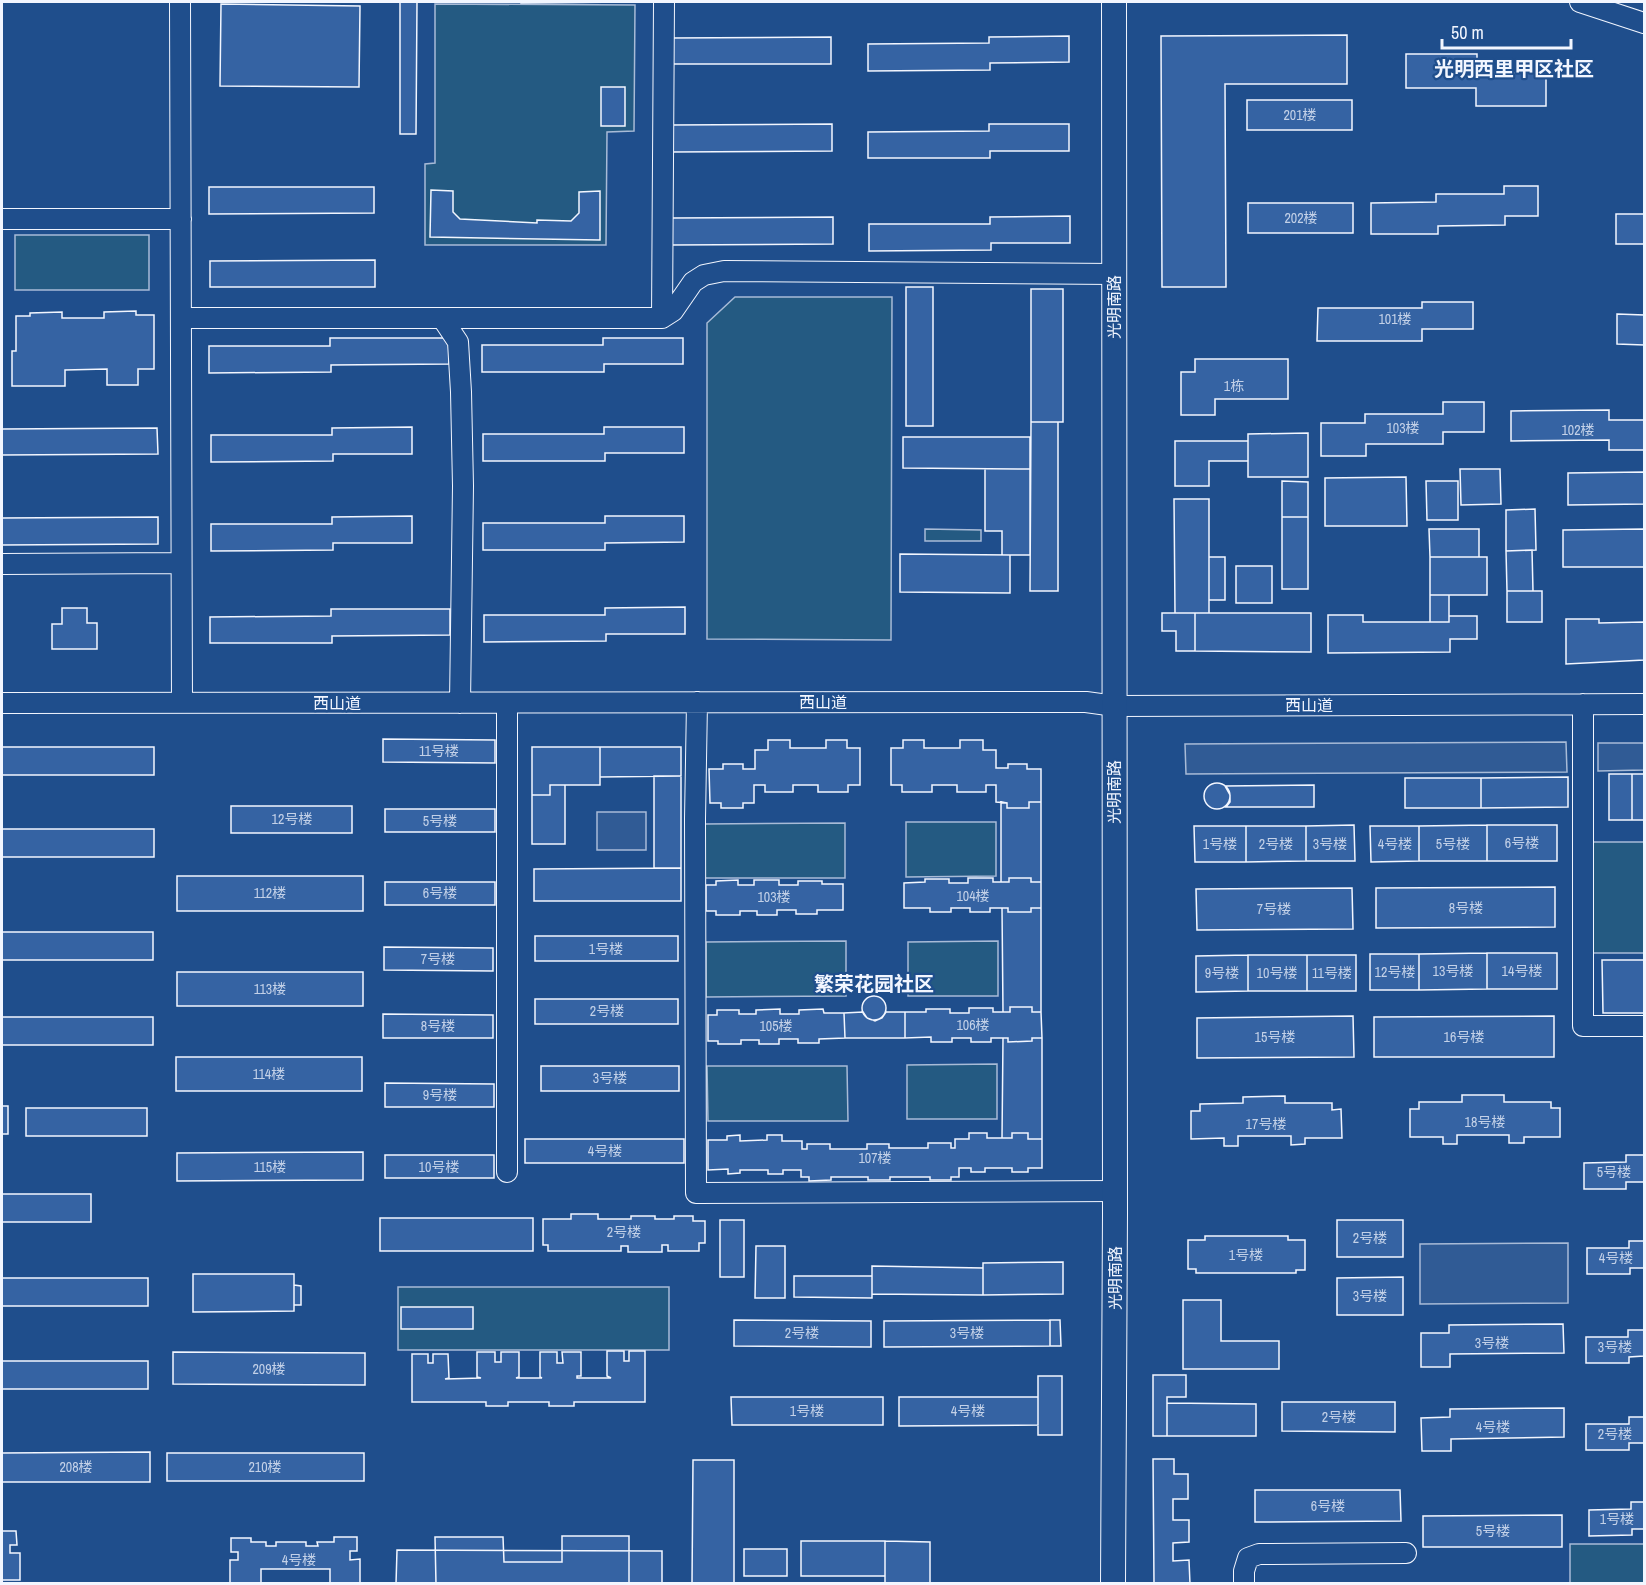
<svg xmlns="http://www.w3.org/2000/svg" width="1646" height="1585" viewBox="0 0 1646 1585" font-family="'Archivo Narrow','Noto Sans SC',sans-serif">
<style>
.green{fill:#245a82;stroke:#a8bbd7;stroke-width:1.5}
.parking{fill:#305b95;stroke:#a8bbd7;stroke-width:1.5}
.building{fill:#3563a3;stroke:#f2f6ff;stroke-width:1.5}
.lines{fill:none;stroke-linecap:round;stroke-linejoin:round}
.minor-casing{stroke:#f2f6ff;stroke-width:22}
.major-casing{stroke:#f2f6ff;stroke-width:26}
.minor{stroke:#1f4e8c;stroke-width:20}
.major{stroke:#1f4e8c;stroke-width:24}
.labels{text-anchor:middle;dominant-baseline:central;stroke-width:4.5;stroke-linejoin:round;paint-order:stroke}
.number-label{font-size:14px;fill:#c3d1e8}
.street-label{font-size:16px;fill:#f2f6ff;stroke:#1f4e8c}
.quarter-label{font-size:20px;font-weight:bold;fill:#f2f6ff;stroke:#1f4e8c}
</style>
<rect width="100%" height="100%" fill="#1f4e8c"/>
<path class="green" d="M435,4L635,5L634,131L607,132L606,245H425V164L435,163Z
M15,235H149V290H15Z
M735,297H892L891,640L707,639V323Z
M925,529L981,530V541H925Z
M906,822H996V876L906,877Z
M845,823V878H705V824Z
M1589,842H1644V953H1589Z
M846,941V996L706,997V942Z
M998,941V996H908V942Z
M997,1064V1119H907V1065Z
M707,1066H847L848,1121H708Z
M398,1287H669V1350H398Z
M1570,1544H1644V1583H1570Z"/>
<path class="parking" d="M1566,742L1567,772L1186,774L1185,744Z
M1598,743H1644V770L1598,771Z
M597,812H646V850H597Z
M1568,1243V1303L1420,1304V1244Z"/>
<path class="building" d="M400,2H417L416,134H400Z
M521,2H632L521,3Z
M221,4L360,6L359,87L220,86Z
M1347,35V84H1225L1226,287H1162L1161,36Z
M1069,36V62L990,63V70L868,71V44L989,43V37Z
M831,37V64H670V38Z
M1406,54H1477V73H1546V106H1476V88H1406Z
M601,87H625V126H601Z
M1247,100H1352V130H1247Z
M832,124V151L671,152V125Z
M989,124H1069V151H990V158H868V132L989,131Z
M1504,186H1538V216H1505V225L1438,226V234H1371V203L1436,202V194H1504Z
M209,187H374V213L209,214Z
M431,190L453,191V212L460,219L537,223V220L571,221L579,213V192L600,191V240L430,237Z
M1248,203H1353V233H1248Z
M1616,214H1644V244H1616Z
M1070,216V243H991V250L869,251V224H990V217Z
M833,217V244L672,245V218Z
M375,260V287H210V261Z
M906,287H933V426H906Z
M1031,289H1063V422H1031Z
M1422,302H1473V329H1422V341H1317L1318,308H1422Z
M136,311V315H154V369H138V385H107V369L65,370V386H12V351H16V316H30V313L62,312V318H104V312Z
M1617,314L1644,315V345L1617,344Z
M330,338H449V364L331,365V372L209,373V346H330Z
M603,338H683V364H604V372H482V345H603Z
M1195,359H1288V399H1215V415H1181V372H1195Z
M1443,402H1484V432H1443V444H1366V456H1321V423H1365V414H1443Z
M1609,410V420H1644V450H1609V440L1511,441V411Z
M1031,422H1058V591H1030Z
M412,427V454H333V461L211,462V435H332V428Z
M604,427H684V453H605V461H483V434H604Z
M157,428L158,454L2,455V429Z
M1308,433V477H1248V434Z
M903,437H1030V469L903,468Z
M1175,441H1248V461H1209V486H1175Z
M985,469H1030V555H1002V531H985Z
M1460,469H1500L1501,504L1461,505Z
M1644,472V504L1568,505V473Z
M1406,477L1407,526H1325V478Z
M1282,481L1308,482V517H1282Z
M1426,481H1458V520H1427Z
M1174,499H1209V613H1175Z
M1535,509L1536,550L1506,551V510Z
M412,516V543H333V550L211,551V524H332V517Z
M605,516H684V542L605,543V550H483V523H605Z
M158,517V544L2,545V518Z
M1282,517H1308V589H1282Z
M1429,529H1479V557H1430Z
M1644,529V567H1563V530Z
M1532,550L1533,591H1507L1506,551Z
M900,554L1010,555V593L900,592Z
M1209,557H1225V600H1209Z
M1430,557H1487V595H1430Z
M1236,566H1272V603H1236Z
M1507,591H1542V622H1507Z
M1430,595H1449V622H1430Z
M685,607V634H606V641L484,642V615H605V608Z
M62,608H87V623H97V649H52V624H62Z
M331,609H450V635L332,636V643H210V617L331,616Z
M1162,613H1195V651H1176V631H1162Z
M1195,613H1311V652L1195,651Z
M1328,615H1363V622H1449V616H1477V639H1450V652L1328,653Z
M1566,619H1599V623L1644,622V660L1566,664Z
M383,739L495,740V763L383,762Z
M768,740H790V748H826V740H847V748H860V785H848V792H818V785H793V792H765V785H754V803H743V808H721V803H710L709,769H723V764H743V769H755V750H768Z
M903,740H924V748H960V740H983V750H996V768H1008V764H1027V769H1041V802H1029V808H1007V803L996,802V785H986V792H957V785H932V792H902V785H891V748H903Z
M2,747H154V775H2Z
M532,747H600V785H550V795H532Z
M600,747H681V776L600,777Z
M1609,774H1632V820H1609Z
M1632,774H1644V820H1632Z
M654,776H681V868H654Z
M1568,777V807L1481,808V778Z
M1405,778H1481V808H1405Z
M1204 796a13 13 0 1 1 26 0a13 13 0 1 1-26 0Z
M550,785H565V844H532V795H550Z
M1314,785V807H1226L1230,802V795L1225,786Z
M1001,802L1007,803V808H1029V802H1041V882H1031V878H1009V882H1001Z
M231,806H352V833H231Z
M385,809H495V832H385Z
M1354,825L1355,861H1306V826Z
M1487,825V861H1419V826Z
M1487,825H1557V861H1487Z
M1194,826H1246V862H1195Z
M1246,826H1306V861L1246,862Z
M1370,826H1419V861L1371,862Z
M2,829H154V857H2Z
M681,868V901H534V869Z
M177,876H363V911H177Z
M968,878H993V882H1009V878H1031V882H1041V908H1031V912H1008V908H990V912H970V908H951V912H930V908H904V883L925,882V879H949V883H968Z
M738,880V885H754V880H779V885H798V881H822V884H843V910H817V914H796V910H777V915H757V911H740V915H716V911H706V885H716V881Z
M385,882H495V905H385Z
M1555,887V927L1376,928V888Z
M1352,888L1353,929L1197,930L1196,889Z
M1002,908H1008V912H1031V908H1041V1012H1032V1007H1010V1012H1003Z
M2,932H153V960H2Z
M535,936H678V961H535Z
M384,947L493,948V971L384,970Z
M1487,953H1557V989H1487Z
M1487,953V989L1419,990V954Z
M1370,954H1419V990H1370Z
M1248,955H1307V991H1248Z
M1248,955V991L1196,992V956Z
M1307,955H1356V991H1307Z
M1602,960H1644V1013H1603Z
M177,972H363V1006H177Z
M862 1008a12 12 0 1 1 24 0a12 12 0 1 1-24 0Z
M535,999H678V1024H535Z
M1010,1007H1032V1012H1041L1042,1038H1032V1041L1008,1042V1038H991V1042H971V1038H952V1042H931V1037L905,1038V1012H926V1009H950V1013H969V1008H993V1012H1010Z
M780,1009V1014H799V1010L823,1009L824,1013H844L845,1038L819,1039V1043H798V1039H779V1044H759V1040H741V1044H718V1041H708V1015H717V1010H739V1014H756V1010Z
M863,1012L867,1018L875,1021L882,1018L886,1012H905V1038H845L844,1013Z
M383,1014L493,1015V1038H383Z
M1353,1016L1354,1057L1197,1058V1018Z
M1554,1016V1057H1374V1017Z
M2,1017H153V1045H2Z
M1003,1038H1008V1042L1032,1041V1038H1042V1139H1028V1133H1012V1138H1002Z
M176,1057H362V1091H176Z
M541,1066H679V1091H541Z
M385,1083L494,1084V1107H385Z
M1462,1095H1504V1102H1551V1108H1560V1137H1524V1143H1509V1135H1457V1144H1443V1137H1410V1109H1419V1102H1462Z
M1285,1096V1103H1332V1110L1341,1109L1342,1138H1305V1144L1291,1145V1136H1238V1146H1224V1138L1191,1139V1111H1200V1104L1243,1103V1097Z
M2,1106H8V1134H2Z
M26,1108H147V1136H26Z
M969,1133H987V1138H1012V1133H1028V1139H1042V1168H1028V1172H1012V1168H985V1172H971V1168H959V1177H951V1180H930V1177H890V1180H868V1177H831V1180L809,1181V1177H801V1170H783V1174H768V1170H740V1173L728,1174V1169L708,1170V1140H727V1136L740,1135V1141L767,1140V1135H782V1141H802V1149H807V1144H830V1149H867V1144H889V1148H928V1143H951V1148H955V1139H969Z
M525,1139H684V1163H525Z
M363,1152V1180L177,1181V1153Z
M385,1155H494V1178H385Z
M1626,1155H1644V1182H1626V1189H1584V1163L1626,1162Z
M2,1194H91V1222H2Z
M571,1214H598V1219H631V1216H655V1219H674V1216H693V1221H705V1243H699V1251H668V1245H662V1252H628V1246H621V1251H548V1245H543V1219H571Z
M380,1218H533V1251H380Z
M720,1220H744V1277H720Z
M1337,1220H1403V1257H1337Z
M1205,1236H1288V1240H1305V1270H1296V1273H1196V1269H1188V1240H1205Z
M1629,1241H1644V1268H1630V1274H1587V1248H1629Z
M756,1246H785V1298H755Z
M1063,1262V1294L983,1295V1263Z
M872,1266L983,1268V1295L872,1294Z
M193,1274H294V1311L193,1312Z
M794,1276H872V1298L794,1297Z
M1403,1277V1315H1337V1278Z
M2,1278H148V1306H2Z
M294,1285L301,1286V1305H294Z
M1183,1300H1221V1341H1279V1369H1183Z
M401,1307H473V1329H401Z
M734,1320L871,1321V1347L734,1346Z
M1050,1320V1346L884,1347V1321Z
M1050,1320H1060L1061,1346H1050Z
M1563,1324L1564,1353L1450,1354V1367H1421V1333H1449V1325Z
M1628,1330H1644V1356L1629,1357V1363H1586V1337H1628Z
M607,1351H624V1361H629V1351H645V1402H574V1406H549V1402H508V1406H486V1402H412V1354H428V1363H433V1354H448L449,1378L445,1379L481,1378L477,1377V1352H495V1362H501V1352H519V1377L516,1378H542L540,1377V1352H557V1363H563L562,1352H581V1376H577V1378H611L607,1376Z
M173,1352L365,1353V1385L173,1384Z
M2,1361H148V1389H2Z
M1153,1375H1186V1397H1167V1436H1153Z
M1038,1376H1062V1435H1038Z
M731,1397H883V1425H732Z
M899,1397H1038V1425L899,1426Z
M1282,1402H1395V1432L1282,1431Z
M1167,1403L1256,1404V1436H1167Z
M1564,1408V1437L1451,1439V1451H1422L1421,1418L1450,1417V1409Z
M1629,1417H1644V1443H1629V1450H1586V1424H1629Z
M150,1452V1482H2V1453Z
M167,1453H364V1481H167Z
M1153,1459H1174V1474H1188V1499H1173V1520H1189V1542L1173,1543V1561L1189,1560L1190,1584H1154Z
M693,1460H734V1584H692Z
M1255,1490H1400L1401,1521L1255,1522Z
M1631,1502H1644V1529H1632V1535L1589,1536V1510L1631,1509Z
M1562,1515V1547H1423V1516Z
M2,1531H16L17,1545H10V1553H20V1580H2Z
M562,1536H629V1584H436L435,1537H503L504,1562H562Z
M334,1537H357V1551H350V1560L360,1559V1584H330V1569H261V1584H230V1560H238V1552H231V1538H251V1542H266V1546H276V1542H306V1546H318L317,1542H334Z
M801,1541H885V1576H801Z
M885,1541L930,1542V1584H885Z
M744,1549H787V1576H744Z
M397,1550L662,1551V1584H396Z"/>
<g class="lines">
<g class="minor-casing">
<path id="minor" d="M180,2L182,703
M1580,2L1644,23
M2,219H181
M181,318H662L673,311L693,282L704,275L724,271L1114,274
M442,318L458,342L461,392L463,486L460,703
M662,318L664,2
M2,564L181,563
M697,702L695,819L696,1193L1115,1191
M2,703L1086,702L1115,706L1644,704
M1583,704V1026H1644
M507,1172V703
M1244,1584V1571L1248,1558L1259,1554L1406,1553"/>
</g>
<g class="major-casing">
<path id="major" d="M1113,1584L1115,1213L1114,2"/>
</g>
<use href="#minor" class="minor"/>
<use href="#major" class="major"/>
</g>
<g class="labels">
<g class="number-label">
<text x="1300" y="115">201楼</text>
<text x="1301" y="218">202楼</text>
<text x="1395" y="319">101楼</text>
<text x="1234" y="386">1栋</text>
<text x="1403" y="428">103楼</text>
<text x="1578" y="430">102楼</text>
<text x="439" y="751">11号楼</text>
<text x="292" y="819">12号楼</text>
<text x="440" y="821">5号楼</text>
<text x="1522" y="843">6号楼</text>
<text x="1220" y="844">1号楼</text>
<text x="1276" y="844">2号楼</text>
<text x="1330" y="844">3号楼</text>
<text x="1395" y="844">4号楼</text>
<text x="1453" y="844">5号楼</text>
<text x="270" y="893">112楼</text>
<text x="440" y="893">6号楼</text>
<text x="973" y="896">104楼</text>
<text x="774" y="897">103楼</text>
<text x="1466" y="908">8号楼</text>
<text x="1274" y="909">7号楼</text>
<text x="606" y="949">1号楼</text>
<text x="438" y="959">7号楼</text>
<text x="1453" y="971">13号楼</text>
<text x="1522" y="971">14号楼</text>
<text x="1395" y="972">12号楼</text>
<text x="1222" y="973">9号楼</text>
<text x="1277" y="973">10号楼</text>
<text x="1332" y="973">11号楼</text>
<text x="270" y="989">113楼</text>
<text x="607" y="1011">2号楼</text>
<text x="973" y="1025">106楼</text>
<text x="438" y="1026">8号楼</text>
<text x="776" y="1026">105楼</text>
<text x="1275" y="1037">15号楼</text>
<text x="1464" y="1037">16号楼</text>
<text x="269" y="1074">114楼</text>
<text x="610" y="1078">3号楼</text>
<text x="440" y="1095">9号楼</text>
<text x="1485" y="1122">18号楼</text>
<text x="1266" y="1124">17号楼</text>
<text x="605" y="1151">4号楼</text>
<text x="875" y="1158">107楼</text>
<text x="270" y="1167">115楼</text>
<text x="439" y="1167">10号楼</text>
<text x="1614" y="1172">5号楼</text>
<text x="624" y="1232">2号楼</text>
<text x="1370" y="1238">2号楼</text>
<text x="1246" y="1255">1号楼</text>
<text x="1616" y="1258">4号楼</text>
<text x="1370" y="1296">3号楼</text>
<text x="802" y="1333">2号楼</text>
<text x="967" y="1333">3号楼</text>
<text x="1492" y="1343">3号楼</text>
<text x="1615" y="1347">3号楼</text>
<text x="269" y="1369">209楼</text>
<text x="807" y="1411">1号楼</text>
<text x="968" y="1411">4号楼</text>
<text x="1339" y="1417">2号楼</text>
<text x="1493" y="1427">4号楼</text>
<text x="1615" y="1434">2号楼</text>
<text x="76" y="1467">208楼</text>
<text x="265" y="1467">210楼</text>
<text x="1328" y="1506">6号楼</text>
<text x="1617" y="1519">1号楼</text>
<text x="1493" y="1531">5号楼</text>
<text x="299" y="1560">4号楼</text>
</g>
<g class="street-label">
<text transform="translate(1114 307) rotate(-90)">光明南路</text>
<text x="823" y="702">西山道</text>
<text x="337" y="703">西山道</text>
<text x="1309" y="705">西山道</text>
<text transform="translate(1114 792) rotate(-90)">光明南路</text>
<text transform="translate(1115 1278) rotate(-90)">光明南路</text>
</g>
<g class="quarter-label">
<text x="1514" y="68">光明西里甲区社区</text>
<text x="874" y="983">繁荣花园社区</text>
</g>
</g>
<rect width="1646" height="1585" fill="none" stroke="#f2f6ff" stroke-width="6"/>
<path d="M1442 39v9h129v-9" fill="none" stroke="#f2f6ff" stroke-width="3"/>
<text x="1451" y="39" font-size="18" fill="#f2f6ff" stroke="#1f4e8c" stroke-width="4.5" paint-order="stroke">50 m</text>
</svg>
